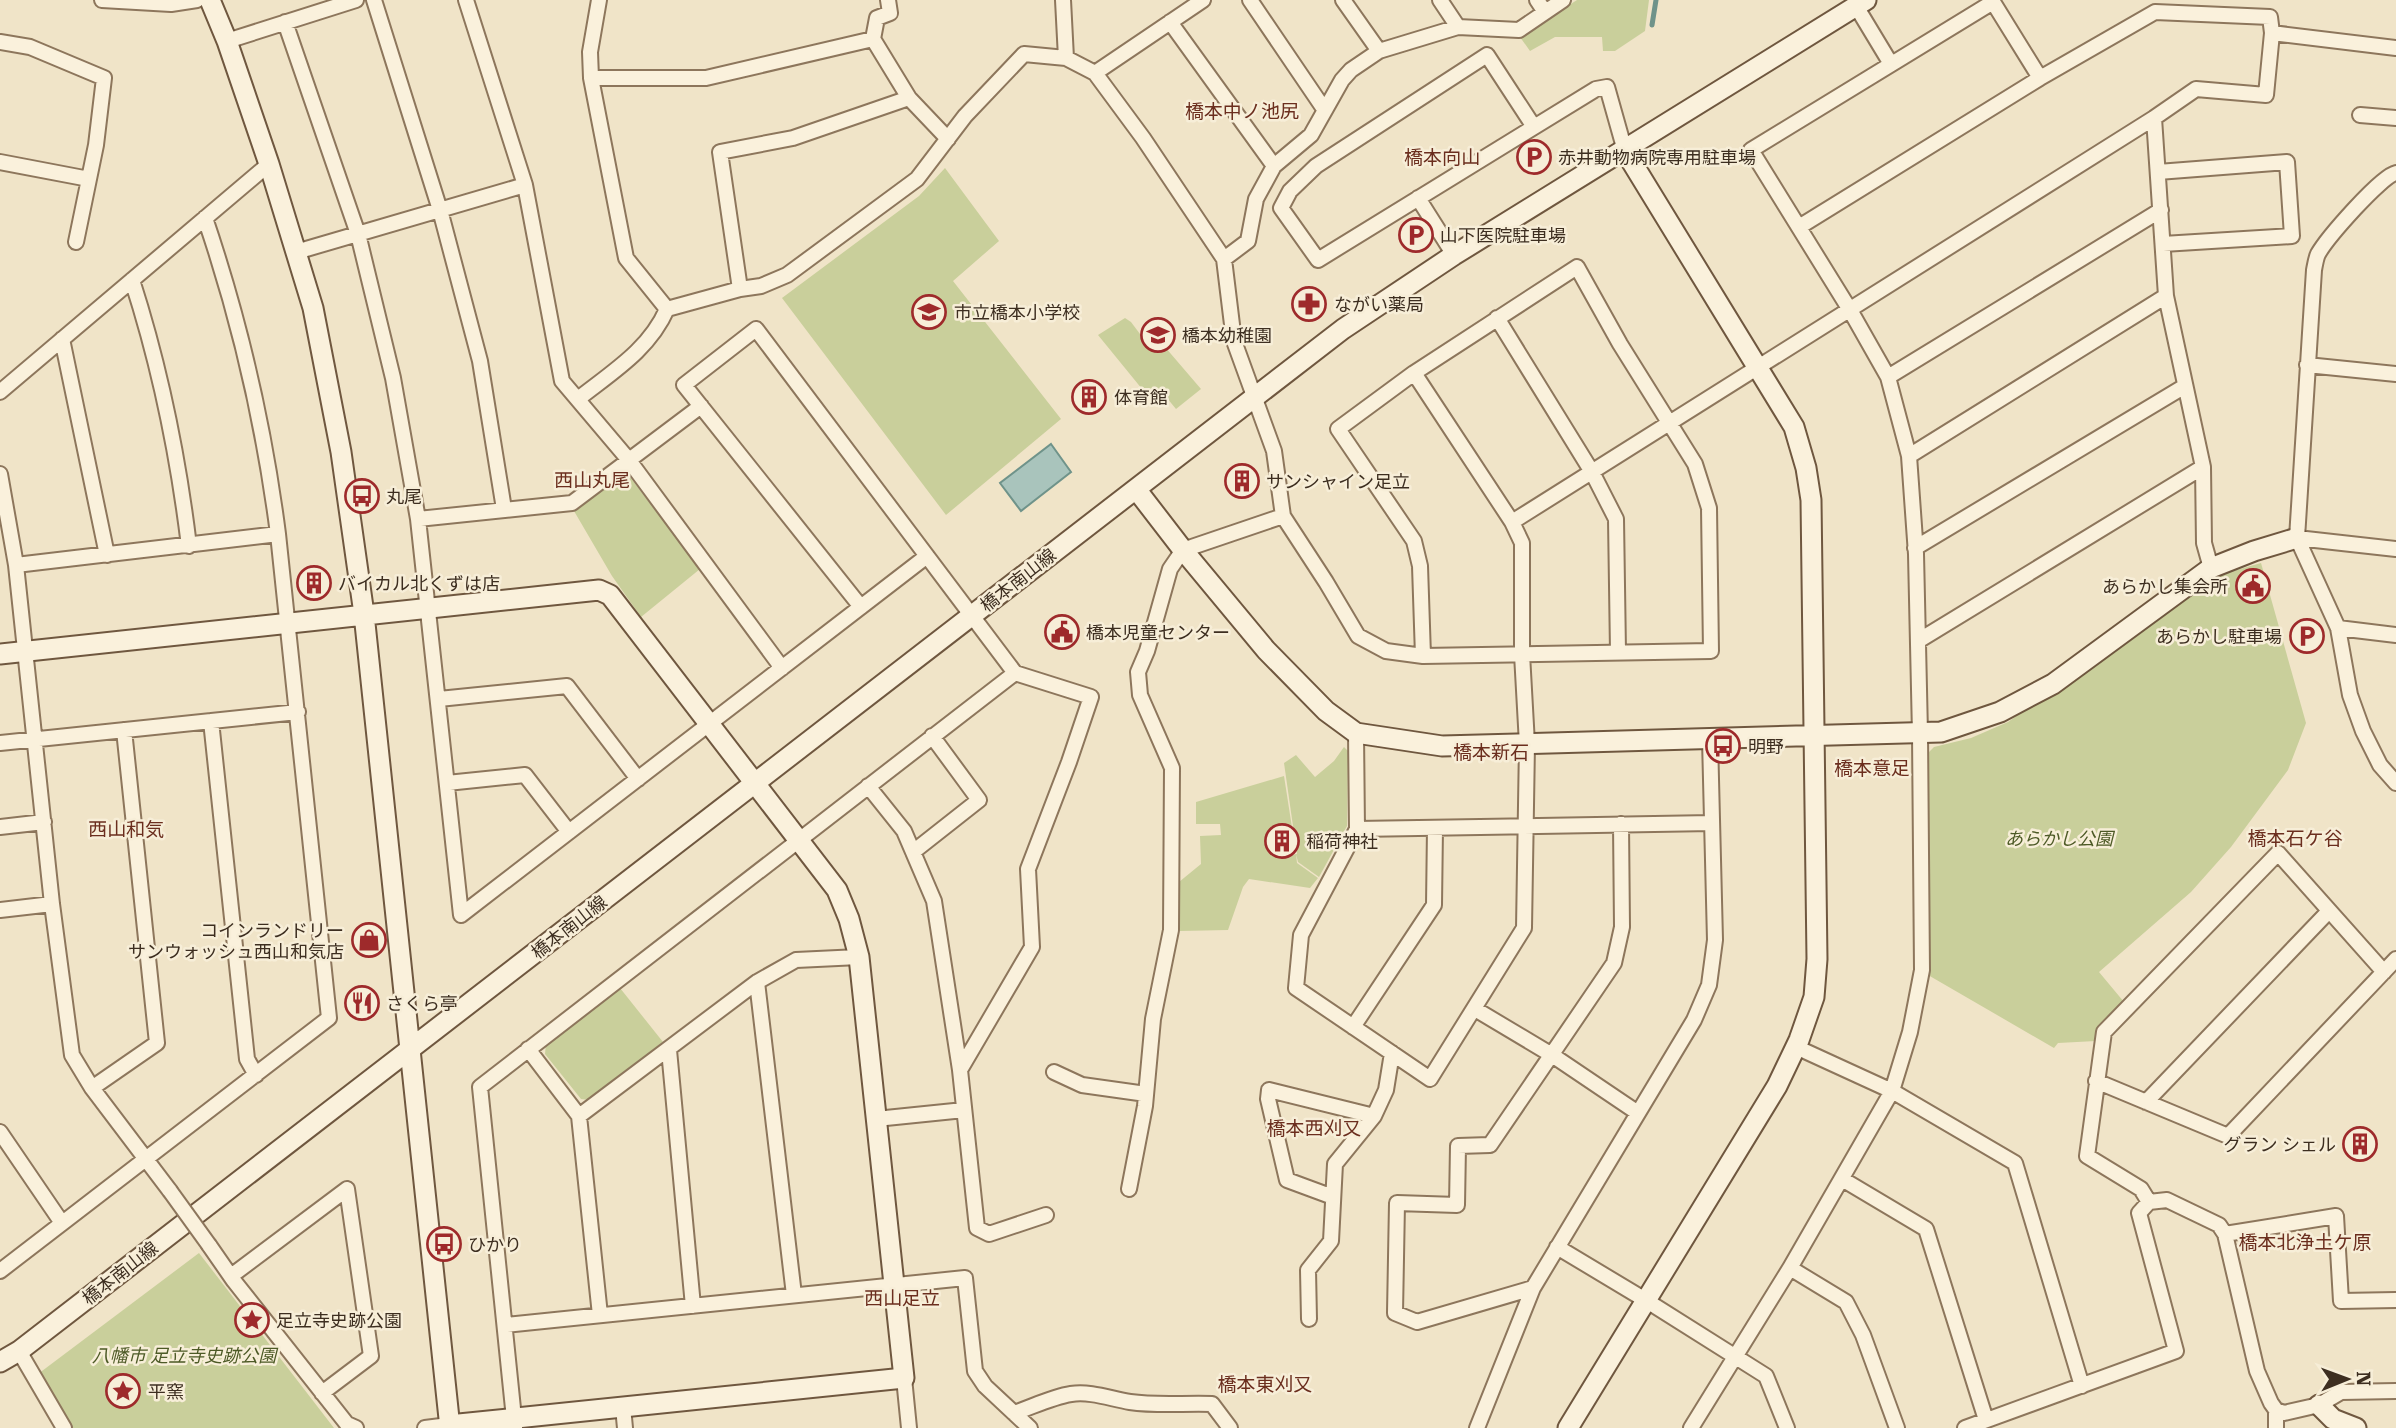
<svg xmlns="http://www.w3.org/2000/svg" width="2396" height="1428" viewBox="0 0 2396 1428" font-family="'Roboto Serif','Noto Sans JP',serif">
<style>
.green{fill:#c9cf9b}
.water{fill:#a9c4bc;stroke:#6f938a;stroke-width:2}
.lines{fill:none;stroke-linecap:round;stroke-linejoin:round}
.stream{stroke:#6f938a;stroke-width:5}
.street-casing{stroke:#8d765c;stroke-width:18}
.secondary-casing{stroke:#6f573f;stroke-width:23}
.street{stroke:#faf1dc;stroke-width:14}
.secondary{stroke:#faf1dc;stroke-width:19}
.street-bridge-casing{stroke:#8d765c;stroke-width:18;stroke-linecap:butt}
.street-bridge{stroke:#faf1dc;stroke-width:14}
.labels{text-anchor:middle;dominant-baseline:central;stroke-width:5;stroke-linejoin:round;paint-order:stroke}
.poi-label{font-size:18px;fill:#3d2e20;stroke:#f7eed8;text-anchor:start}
.street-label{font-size:18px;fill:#3d2e20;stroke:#f7eed8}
.park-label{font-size:18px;font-style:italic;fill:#4d5a26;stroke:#f7eed8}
.neighbourhood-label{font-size:19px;fill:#6b2e1e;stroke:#f7eed8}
</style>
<rect width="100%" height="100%" fill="#f0e4c8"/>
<path class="green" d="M1577,0H1649L1645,31L1615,51H1603L1602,37H1555L1530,51L1520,37Z
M945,168L999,241L953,281L1061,419L946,515L782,298L919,196Z
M1125,318L1131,322L1149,346L1159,340L1201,389L1176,409L1162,392L1151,400L1098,335Z
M620,476L630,477L700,569L641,617L612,576L574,511Z
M2261,563L2306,723L2288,770L2231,847L2191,892L2099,972L2124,1002L2096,1041L2058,1043L2054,1048L1928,975V753L1934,747L1971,738L2008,722L2212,577Z
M1344,747L1348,751L1347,826L1319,877L1298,862L1296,854L1297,863L1318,878L1310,888L1249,879L1243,887L1228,930L1180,931L1179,882L1201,864L1200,836L1221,835L1220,824H1196V802L1284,776L1295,847L1290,848L1287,853L1290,855L1297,854L1284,763L1296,755L1315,777L1334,761Z
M620,988L663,1042L590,1100L581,1099L545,1054L546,1043Z
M199,1253L334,1428H69L38,1374Z"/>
<path class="water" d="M1051,444L1071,472L1021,511L1000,483Z"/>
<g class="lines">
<path class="stream" d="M1652,25L1656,0"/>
<g class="street-casing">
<path id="street" d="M102,0L171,4L197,0
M374,0L440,210L480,361L504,509
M466,0L525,185L562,381L628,459L782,668
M599,0L590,52L591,78L626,258L667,309
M1063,0L1066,58
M1250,0L1324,109
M1343,0L1379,51
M1440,0L1458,27
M1537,0L1545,12
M1856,6L1891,64
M285,22L358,234L393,378L418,519L461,915
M1170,22L1274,166
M2272,33L2396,48
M227,41L356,0
M0,42L30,47L104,78L96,145L76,242
M1095,73L1203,0
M591,78H706L873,39
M909,98L948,139
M2360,115L2396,118
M2154,118L2166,296L2203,467L2204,543L2211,568
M1534,127L1487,55L1316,166L1290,191L1281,208L1318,260L1596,89L1607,87L1625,151
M0,162L89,179
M2158,172L2287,162L2292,236L2163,244
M2396,173C2381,176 2327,238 2318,254C2316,258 2315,265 2314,270L2297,538L2338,628L2350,695L2363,731L2380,765L2396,783
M1418,198L1454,255
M205,218C240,321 264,425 278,534
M1799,227L2040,78
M296,252L525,185
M132,280C160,367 178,455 189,546
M740,289L720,152L793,138L909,98L873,39L877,18L890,13L888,0
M1497,318L1592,472L1616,519L1618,652
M62,339L107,555
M2307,365L2396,374
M1888,377L2161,210
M0,392L269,164
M578,399C612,372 649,350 667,309L740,289L761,286L787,275L917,179L965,116L1024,54L1066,58L1095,73L1143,138L1224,259
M1909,456L2166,296
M0,474L16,565L52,904L72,1055L92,1088L170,1191
M418,519L572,503L701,406
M1512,522C1726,388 1940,253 2154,118L2196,89L2266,95L2272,33L2270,17L2155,12L2040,78L1993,2L1751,150L1850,310L1888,377L1909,456L1916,554L1920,734L1922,970L1910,1032L1892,1091L1790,1268L1691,1428
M2297,538L2396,549
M1915,548L2185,386
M861,607L684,385L756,329L1015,673L1091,697L1069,762L1028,869L1032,947L960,1070L977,1228L989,1234L1046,1215
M2338,628L2396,635
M1918,641L2203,467
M1423,656L1420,566L1414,541L1338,429L1414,373L1577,267L1620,344L1695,464L1709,508L1711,651L1423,656L1386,651L1358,636L1326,582L1283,516L1274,451L1234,341L1224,259L1248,241L1256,199L1274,166L1311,135L1342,80L1351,70L1379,51L1458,27L1519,30L1563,0
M439,699L567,686L638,779
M211,721L247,1059L256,1075
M1356,733L1357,829L1301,935L1296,988L1430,1079L1524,928L1527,744L1522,654V543L1512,522L1414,373
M0,743L298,712
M447,783L525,775L569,832
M868,786L904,831L934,901L960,1070
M0,827L44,822
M1357,829L1712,823
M913,852L979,800L932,736
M0,910L52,904
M461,915L927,556
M757,982L794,1295
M1475,1009L1552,1055L1638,1113
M1353,1027L1434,905L1435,828
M1796,1047L1892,1091L2015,1163L2082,1386
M528,1049L579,1116
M669,1050L693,1306
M1054,1072L1082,1085L1146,1094
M2096,1081L2228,1136L2396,959
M92,1088L157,1043L124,730
M2146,1102L2329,911
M876,1119L964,1110
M0,1132L62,1223
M1842,1179L1926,1229L1986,1420
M1129,1189L1145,1106L1153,1019L1171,930L1172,768L1140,695L1138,672L1147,651L1170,569L1183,550L1283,516
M1333,1197L1287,1180L1268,1099L1269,1090L1374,1116
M2149,1202L2141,1189L2087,1156L2104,1032L2278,853L2384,972
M2225,1234L2336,1216L2341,1301L2396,1300
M209,1245L234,1281L347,1424L356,1428
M1557,1247L1647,1301L1766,1376L1787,1428
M1790,1268L1846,1302L1863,1335L1897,1428
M0,1271L329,1018L278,534L16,565
M231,1276L347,1189L371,1356L322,1393
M1533,1288L1417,1322L1395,1313L1397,1203L1457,1205L1458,1146L1490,1145L1614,963L1622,927L1621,824
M600,1315L579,1116L757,982L796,960L859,957
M1309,1319L1308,1270L1331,1241L1335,1164L1374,1116L1386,1090L1392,1053
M505,1325L965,1278L975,1371L985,1386L1030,1428
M19,1351L64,1428
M904,1378L909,1428
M623,1407L625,1428
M1014,1413C1032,1407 1052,1397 1071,1394C1091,1391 1111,1399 1130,1402C1157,1406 1184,1403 1212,1404L1230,1428
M425,1428L449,1425
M515,1428L480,1087L1015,673
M1477,1428L1533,1288L1694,1020L1709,985L1715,940L1710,739
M1965,1428L2176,1351L2139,1213L2149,1202L2167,1200L2219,1225L2225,1234L2257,1371L2271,1403L2276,1410L2284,1413L2319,1405L2341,1392L2396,1391
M2276,1428V1410"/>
</g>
<g class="secondary-casing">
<path id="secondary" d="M210,0L227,41L269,164L313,308L341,452L364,614L450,1428
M1136,489L1183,550L1266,650L1326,711L1356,733L1442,746L1941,732L2000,712L2053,684L2211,568L2254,551L2297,538
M0,654L599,590L610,595L837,890L849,919L859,957L904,1378L449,1425
M0,1362L19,1351L1343,329L1454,255L1866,0
M2319,1405L2333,1419L2356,1428
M1568,1428L1777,1086L1799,1040L1814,997L1817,959L1811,500L1806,468L1794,427L1625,151"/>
</g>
<use href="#street" class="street"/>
<use href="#secondary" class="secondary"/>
<g class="street-bridge-casing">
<path id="street-bridge" d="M170,1191L209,1245"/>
</g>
<use href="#street-bridge" class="street-bridge"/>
</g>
<defs>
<g id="parking-ring" transform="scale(1.75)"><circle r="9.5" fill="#f7eed8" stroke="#9e2a2b" stroke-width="1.5"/><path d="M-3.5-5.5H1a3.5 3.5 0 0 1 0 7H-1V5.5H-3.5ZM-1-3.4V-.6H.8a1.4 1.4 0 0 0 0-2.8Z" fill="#9e2a2b"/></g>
<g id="pharmacy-ring" transform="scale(1.75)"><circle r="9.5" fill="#f7eed8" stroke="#9e2a2b" stroke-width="1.5"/><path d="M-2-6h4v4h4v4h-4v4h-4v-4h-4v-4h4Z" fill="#9e2a2b"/></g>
<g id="school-ring" transform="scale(1.75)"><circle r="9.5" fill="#f7eed8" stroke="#9e2a2b" stroke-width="1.5"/><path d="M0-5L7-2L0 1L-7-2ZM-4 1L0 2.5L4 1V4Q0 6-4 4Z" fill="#9e2a2b"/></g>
<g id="building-ring" transform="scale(1.75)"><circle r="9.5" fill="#f7eed8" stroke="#9e2a2b" stroke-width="1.5"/><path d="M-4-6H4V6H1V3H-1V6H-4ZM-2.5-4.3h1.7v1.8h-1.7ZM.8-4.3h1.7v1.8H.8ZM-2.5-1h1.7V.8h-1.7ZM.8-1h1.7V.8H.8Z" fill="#9e2a2b"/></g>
<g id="bus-ring" transform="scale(1.75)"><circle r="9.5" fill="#f7eed8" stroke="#9e2a2b" stroke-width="1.5"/><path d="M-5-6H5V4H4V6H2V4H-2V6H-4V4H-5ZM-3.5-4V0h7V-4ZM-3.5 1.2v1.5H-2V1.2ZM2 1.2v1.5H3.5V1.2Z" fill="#9e2a2b"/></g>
<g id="civic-ring" transform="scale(1.75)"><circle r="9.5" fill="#f7eed8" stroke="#9e2a2b" stroke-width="1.5"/><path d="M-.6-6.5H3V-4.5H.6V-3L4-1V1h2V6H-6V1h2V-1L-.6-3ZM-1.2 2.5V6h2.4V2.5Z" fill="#9e2a2b"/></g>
<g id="shop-ring" transform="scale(1.75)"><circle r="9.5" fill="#f7eed8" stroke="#9e2a2b" stroke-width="1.5"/><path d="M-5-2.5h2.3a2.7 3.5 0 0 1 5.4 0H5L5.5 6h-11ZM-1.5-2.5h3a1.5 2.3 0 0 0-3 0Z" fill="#9e2a2b"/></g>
<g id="restaurant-ring" transform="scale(1.75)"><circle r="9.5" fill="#f7eed8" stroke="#9e2a2b" stroke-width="1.5"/><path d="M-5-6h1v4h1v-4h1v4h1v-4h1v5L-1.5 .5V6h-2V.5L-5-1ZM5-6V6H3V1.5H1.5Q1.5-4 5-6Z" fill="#9e2a2b"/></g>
<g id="sight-ring" transform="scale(1.75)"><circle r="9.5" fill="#f7eed8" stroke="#9e2a2b" stroke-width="1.5"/><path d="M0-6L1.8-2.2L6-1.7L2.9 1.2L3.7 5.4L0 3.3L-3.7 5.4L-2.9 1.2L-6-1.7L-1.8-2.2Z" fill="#9e2a2b"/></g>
</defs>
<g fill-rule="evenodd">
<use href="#parking-ring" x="1534" y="157"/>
<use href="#parking-ring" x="1416" y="235"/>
<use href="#pharmacy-ring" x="1309" y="304"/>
<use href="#school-ring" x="929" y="312"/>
<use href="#school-ring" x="1158" y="335"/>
<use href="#building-ring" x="1089" y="397"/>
<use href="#building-ring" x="1242" y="481"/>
<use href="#bus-ring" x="362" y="496"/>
<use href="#building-ring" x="314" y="583"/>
<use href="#civic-ring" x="2253" y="586"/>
<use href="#civic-ring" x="1062" y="632"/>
<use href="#parking-ring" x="2307" y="636"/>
<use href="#bus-ring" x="1723" y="746"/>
<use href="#building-ring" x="1282" y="841"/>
<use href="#shop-ring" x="369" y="940"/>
<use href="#restaurant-ring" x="362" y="1003"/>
<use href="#building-ring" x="2360" y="1144"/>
<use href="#bus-ring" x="444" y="1244"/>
<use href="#sight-ring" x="252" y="1320"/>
<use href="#sight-ring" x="123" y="1391"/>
</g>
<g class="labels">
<g class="poi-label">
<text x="1558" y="157">赤井動物病院専用駐車場</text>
<text x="1440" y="235">山下医院駐車場</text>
<text x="1334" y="304">ながい薬局</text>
<text x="954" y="312">市立橋本小学校</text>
<text x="1182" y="335">橋本幼稚園</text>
<text x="1114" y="397">体育館</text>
<text x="1266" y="481">サンシャイン足立</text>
<text x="386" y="496">丸尾</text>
<text x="338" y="583">バイカル北くずは店</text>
<text x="2228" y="586" text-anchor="end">あらかし集会所</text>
<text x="1086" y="632">橋本児童センター</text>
<text x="2282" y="636" text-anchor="end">あらかし駐車場</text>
<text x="1748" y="746">明野</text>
<text x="1306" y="841">稲荷神社</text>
<text x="344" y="930" text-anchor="end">コインランドリー<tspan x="344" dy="21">サンウォッシュ西山和気店</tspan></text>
<text x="386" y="1003">さくら亭</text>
<text x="2336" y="1144" text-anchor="end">グラン シェル</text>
<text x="468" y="1244">ひかり</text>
<text x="276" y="1320">足立寺史跡公園</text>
<text x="148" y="1391">平窯</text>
</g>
<g class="street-label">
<text transform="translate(1018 580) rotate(-38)">橋本南山線</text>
<text transform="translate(569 927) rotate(-38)">橋本南山線</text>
<text transform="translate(120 1273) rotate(-38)">橋本南山線</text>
</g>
<g class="park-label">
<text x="2059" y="838">あらかし公園</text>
<text x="184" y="1355">八幡市 足立寺史跡公園</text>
</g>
<g class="neighbourhood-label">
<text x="1242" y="111">橋本中ノ池尻</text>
<text x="1442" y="157">橋本向山</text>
<text x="592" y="480">西山丸尾</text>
<text x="1491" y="752">橋本新石</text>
<text x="1872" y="768">橋本意足</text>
<text x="126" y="829">西山和気</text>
<text x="2295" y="838">橋本石ケ谷</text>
<text x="1314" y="1128">橋本西刈又</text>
<text x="2305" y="1242">橋本北浄土ケ原</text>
<text x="902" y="1298">西山足立</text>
<text x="1265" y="1384">橋本東刈又</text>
</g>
</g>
<g transform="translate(2347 1379) rotate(89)" stroke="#f7eed8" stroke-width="5" paint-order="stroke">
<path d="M0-5L12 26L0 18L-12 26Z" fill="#3d2e20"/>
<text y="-10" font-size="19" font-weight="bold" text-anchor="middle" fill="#3d2e20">N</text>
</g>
</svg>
